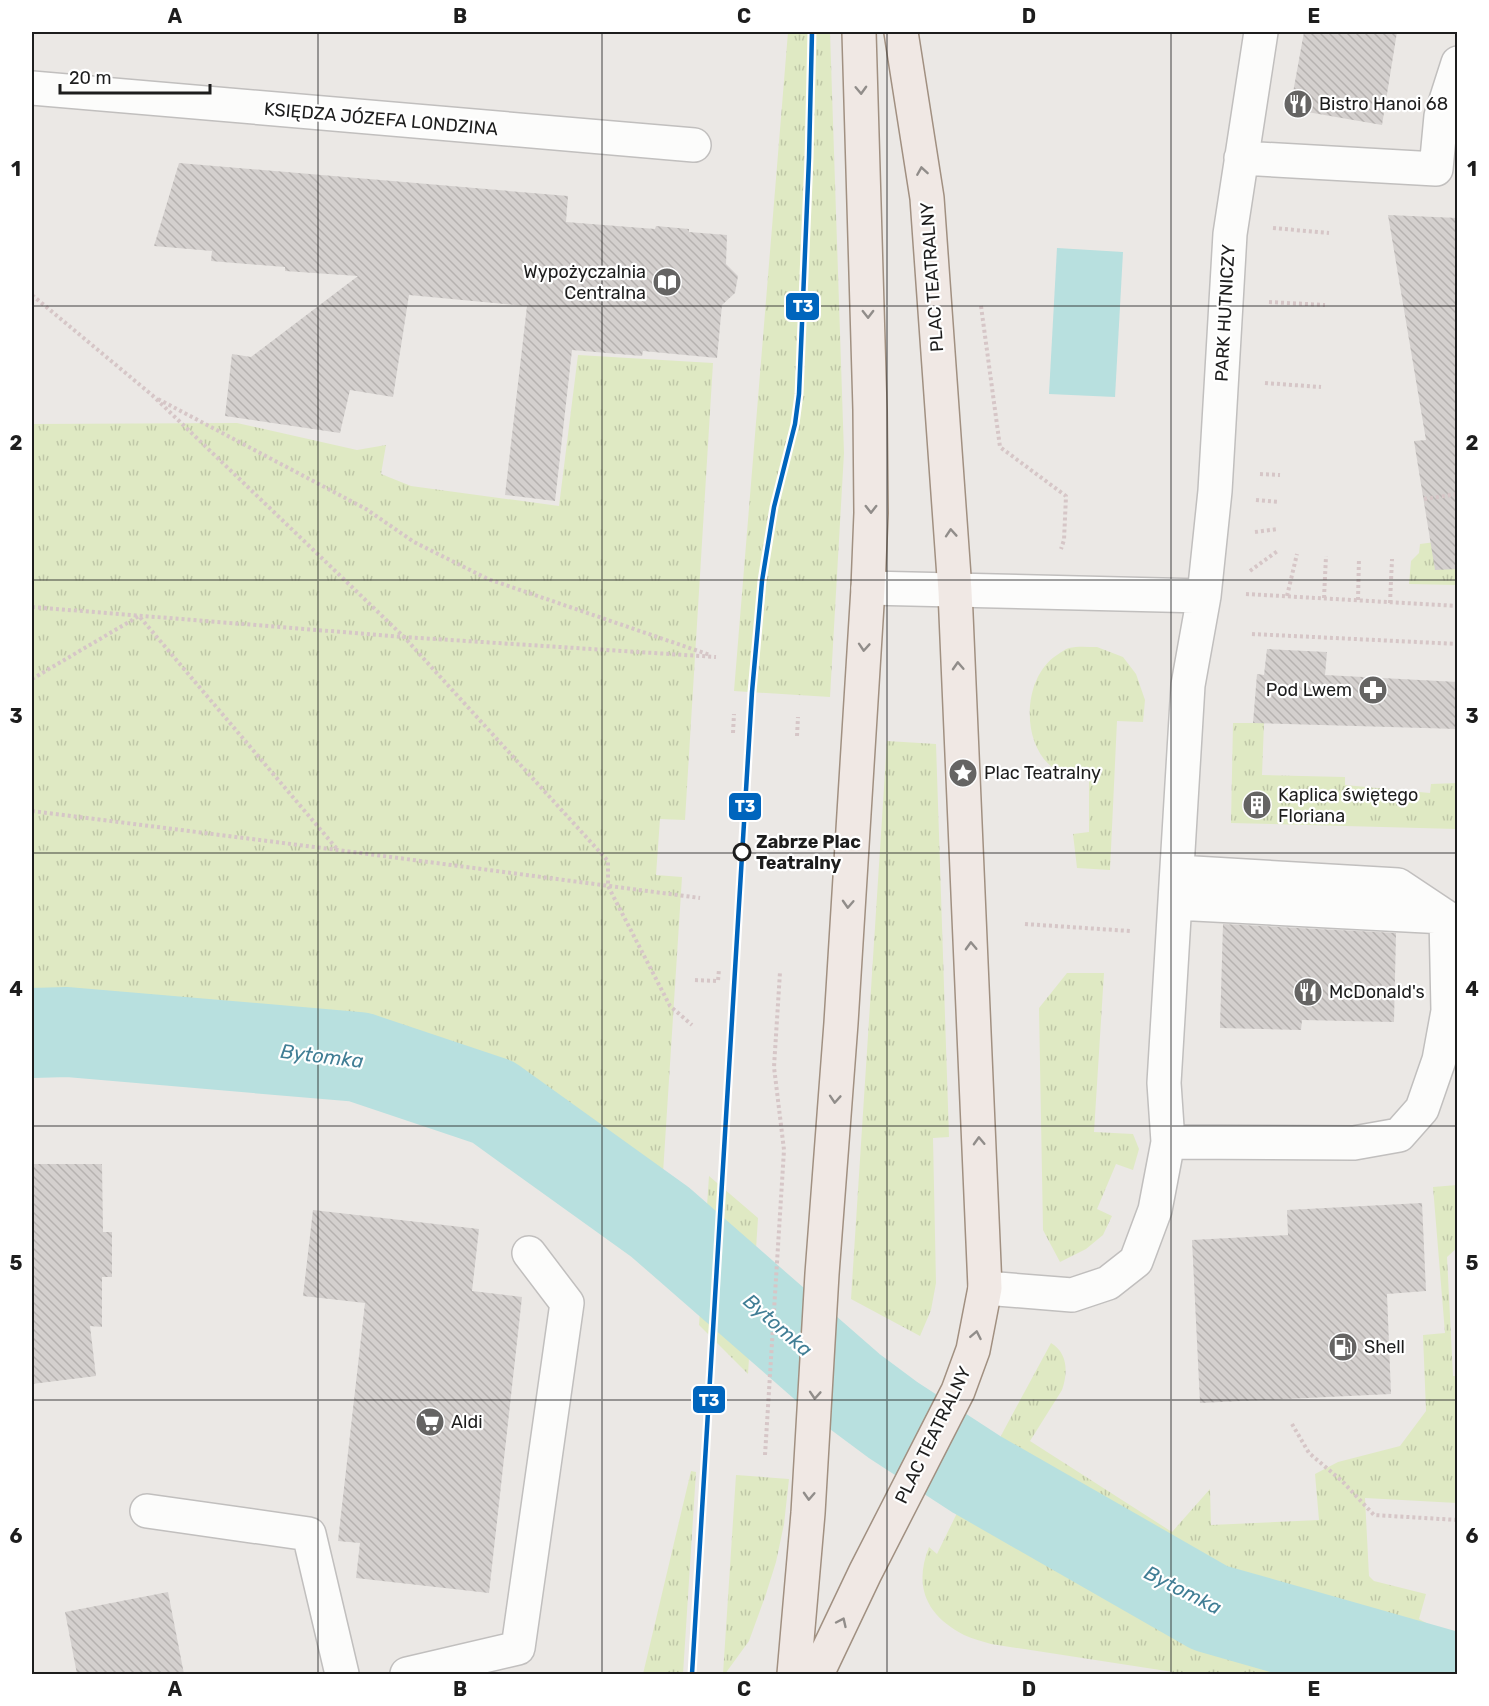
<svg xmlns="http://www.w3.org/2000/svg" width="1489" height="1706" viewBox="0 0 1489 1706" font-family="Rubik,sans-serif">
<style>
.grass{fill:url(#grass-tufts)}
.water{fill:#b8e0df}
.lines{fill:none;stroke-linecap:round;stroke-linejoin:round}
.river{stroke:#b8e0df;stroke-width:90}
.building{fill:url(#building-back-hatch)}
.minor-casing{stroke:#c1bfbe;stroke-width:36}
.major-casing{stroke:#a19081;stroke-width:36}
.path{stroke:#d6c6c7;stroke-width:4;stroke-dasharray:3 3;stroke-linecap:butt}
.minor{stroke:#fcfcfb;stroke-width:33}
.major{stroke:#f0e8e4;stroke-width:33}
.tram-1-casing{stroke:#fff;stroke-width:9}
.tram-1{stroke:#0065bd;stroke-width:4.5}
.oneway{stroke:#918d8a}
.grid{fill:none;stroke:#1d1d1d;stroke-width:1.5;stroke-opacity:0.55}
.stop-dot{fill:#fff;stroke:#1d1d1d;stroke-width:3}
.labels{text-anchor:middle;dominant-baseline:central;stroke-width:4.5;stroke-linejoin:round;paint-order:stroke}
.poi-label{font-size:18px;fill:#1d1d1d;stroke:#fff;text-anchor:start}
.street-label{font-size:18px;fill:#1d1d1d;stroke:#fff}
.stop-label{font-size:18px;font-weight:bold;fill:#1d1d1d;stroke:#fff;text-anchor:start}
.water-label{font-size:20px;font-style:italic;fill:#417e95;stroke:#fff}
.line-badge{stroke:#fff;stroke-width:2}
.badge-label{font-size:16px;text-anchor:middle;font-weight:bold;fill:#fff}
.neatline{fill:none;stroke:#1d1d1d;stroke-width:2}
.grid-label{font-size:20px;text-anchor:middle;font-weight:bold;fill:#1d1d1d}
</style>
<defs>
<pattern id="grass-tufts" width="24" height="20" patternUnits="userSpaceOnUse" patternTransform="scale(1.5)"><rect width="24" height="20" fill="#dfe9c3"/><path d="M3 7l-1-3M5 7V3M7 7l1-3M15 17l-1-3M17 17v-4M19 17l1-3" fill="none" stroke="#bfc7a7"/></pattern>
<pattern id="building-back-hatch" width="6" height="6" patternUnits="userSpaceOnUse" patternTransform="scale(1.5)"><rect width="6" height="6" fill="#d4d0ce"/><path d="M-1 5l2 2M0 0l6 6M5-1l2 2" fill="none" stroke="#b6b2b0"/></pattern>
</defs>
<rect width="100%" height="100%" fill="#ebe8e5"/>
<path class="grass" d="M788,32H830L844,453L830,697L734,691Z
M578,355L713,363L685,820L660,819L656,875L682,877L662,1189L506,1087L349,1039L72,1016H32V424L237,423L357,450L386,445L381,474L411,486L559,506Z
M1443,541L1455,568L1457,570V585L1409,584L1411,561L1419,553L1420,544Z
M1097,647L1123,657L1136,674L1145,700L1143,722L1117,721L1110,870L1077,868L1073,834L1089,832V777C1078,776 1068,777 1058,771C1020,750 1021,678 1057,655C1060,653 1065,649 1069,648C1077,646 1088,647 1097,647Z
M1233,723H1264L1262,775L1345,777V785L1430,793L1431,784L1457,783V829L1231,823Z
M887,741L936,744L949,1137L933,1138L936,1283L931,1310L920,1336L851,1299Z
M1067,973H1104L1094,1132L1133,1134L1139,1149L1133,1170L1116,1164L1097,1209L1112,1216L1103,1235L1086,1249L1060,1262L1043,1230L1039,1008Z
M709,1176L758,1218L748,1374L699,1325Z
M1457,1185V1248L1447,1257L1453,1376H1458L1457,1503L1365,1498L1369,1576L1374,1581L1426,1594L1419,1619L1439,1630L1443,1644L1457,1647V1664L1306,1617L1160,1555L991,1457L1004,1430L1051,1343C1068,1353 1068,1373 1062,1390L1030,1441L1172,1532L1210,1489L1211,1525L1319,1520L1315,1474L1338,1462L1400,1446L1426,1411L1423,1335L1445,1333L1433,1187Z
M691,1471L696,1472L683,1674H643Z
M736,1475L789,1479L784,1524L776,1562L766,1594L749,1641L725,1674H723Z
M958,1511L978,1516L1046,1542L1202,1622L1371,1674H1186L991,1644C982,1641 973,1639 964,1635C927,1616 913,1587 929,1547L937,1554Z"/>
<path class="water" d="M1057,248L1123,252L1115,397L1049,394Z"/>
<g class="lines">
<path class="river" d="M32,1033L67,1032L359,1057L493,1102L660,1222L850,1388L893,1420L976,1474L1210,1608L1442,1674"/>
</g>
<path class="building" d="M1304,32H1397L1382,125L1290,109Z
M179,163L568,196L566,222L655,229L656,226L689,229V232L727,235L726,264L738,276L735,293L722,305L717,358L643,351L642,356L572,350L555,501L505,495L527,306L409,295L393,397L350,390L340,433L225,416L232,354L251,357L358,276L285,271V267L211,261L212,251L154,246Z
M1388,215L1458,218V569L1435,570L1414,441L1426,440Z
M1267,649L1327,652L1325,675L1458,682V729L1253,723L1257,674L1264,675Z
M1223,924L1396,933L1394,1022L1302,1020L1301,1030L1220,1028Z
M32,1164H102L103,1232H112V1277H102V1327L90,1326L96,1376L32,1384Z
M1422,1203L1426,1291L1387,1294L1391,1394L1200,1403L1192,1240L1288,1235L1287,1210Z
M313,1210L479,1229L472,1291L522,1297L489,1593L356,1578L360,1543L338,1541L365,1303L303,1296Z
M168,1592L184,1674H77L65,1612Z"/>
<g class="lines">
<g class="minor-casing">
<path id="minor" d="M32,88L694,145
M1241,158L1436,169L1441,116L1458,63
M868,588L1204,596
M1175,903L1445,917
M1168,1142L1354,1143L1399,1135L1422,1109L1439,1060L1448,1011L1446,917L1398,885L1177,872
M985,1288L1072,1295L1108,1283L1136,1261L1155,1210L1168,1142L1164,1083L1188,685L1204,596L1215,491L1230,234L1261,32
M147,1511L309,1534L342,1674
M407,1674L518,1648L567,1303L529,1253"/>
</g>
<g class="major-casing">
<path id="major" d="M794,1674L808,1513L822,1274L841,1023L868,588L871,513L870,410L859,32
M817,1674L865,1573L958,1391L973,1350L985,1288L955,591L927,198L901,32"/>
</g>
<path class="path" d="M1273,228L1329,233
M32,295L152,395L404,637L608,861V886L670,1006L692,1025
M1269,302L1325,305
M981,306L1000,447L1066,496L1064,540L1061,549
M1265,383L1321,387
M158,399L366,509L414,542L488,579L710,655
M1260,474L1280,475
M1424,499L1458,494
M1256,500L1279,502
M1255,532L1278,529
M1250,571L1279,550
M1246,594L1458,606
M1287,596L1297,554
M1324,598L1326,556
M1358,600L1359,558
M1390,603L1392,559
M32,607L404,637L716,657
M1252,634L1458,644
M32,679L139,616L337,849
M733,733L734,714
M797,736L798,717
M32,811L338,850L700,898
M1025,924L1130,931
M695,980L718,981L719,969
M1292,1424L1309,1453L1342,1481L1374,1515L1458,1520
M765,1455L784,1150L774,1067L780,972"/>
<use href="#minor" class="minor"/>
<use href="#major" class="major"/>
<g class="tram-1-casing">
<path id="tram-1" d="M692,1674L752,692L762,581L774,507L795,424L799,394L809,158L812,32"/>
</g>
<use href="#tram-1" class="tram-1"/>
</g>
<defs><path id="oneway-chevron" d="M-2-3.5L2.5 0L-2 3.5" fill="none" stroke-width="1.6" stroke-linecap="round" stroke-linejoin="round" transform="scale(1.5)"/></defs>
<g class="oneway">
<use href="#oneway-chevron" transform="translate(861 90) rotate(88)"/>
<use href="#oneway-chevron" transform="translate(922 171) rotate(-99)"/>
<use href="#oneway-chevron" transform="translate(868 314) rotate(89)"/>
<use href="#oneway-chevron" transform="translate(871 509) rotate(90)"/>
<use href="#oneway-chevron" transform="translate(951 533) rotate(-94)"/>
<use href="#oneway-chevron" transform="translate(864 647) rotate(94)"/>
<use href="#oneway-chevron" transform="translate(958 666) rotate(-93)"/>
<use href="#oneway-chevron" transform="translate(848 904) rotate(93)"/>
<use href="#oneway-chevron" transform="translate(971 946) rotate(-92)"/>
<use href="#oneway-chevron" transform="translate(835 1099) rotate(94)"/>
<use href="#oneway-chevron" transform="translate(979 1141) rotate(-92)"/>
<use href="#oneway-chevron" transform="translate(976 1335) rotate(-79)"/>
<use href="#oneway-chevron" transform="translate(815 1395) rotate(94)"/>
<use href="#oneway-chevron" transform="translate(809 1496) rotate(93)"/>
<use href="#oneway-chevron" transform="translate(842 1622) rotate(-65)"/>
</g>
<path class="grid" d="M318,32V1674M602,32V1674M887,32V1674M1171,32V1674M32,306H1458M32,580H1458M32,853H1458M32,1126H1458M32,1400H1458"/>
<defs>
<g id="restaurant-disc" transform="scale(1.5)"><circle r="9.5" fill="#656463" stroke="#fff"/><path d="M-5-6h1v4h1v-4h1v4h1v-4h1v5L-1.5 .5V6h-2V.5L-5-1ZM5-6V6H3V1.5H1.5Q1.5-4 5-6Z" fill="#fff"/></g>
<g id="library-disc" transform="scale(1.5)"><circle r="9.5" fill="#656463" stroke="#fff"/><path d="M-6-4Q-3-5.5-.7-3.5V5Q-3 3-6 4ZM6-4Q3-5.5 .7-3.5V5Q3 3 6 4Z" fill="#fff"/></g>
<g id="pharmacy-disc" transform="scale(1.5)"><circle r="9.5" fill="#656463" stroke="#fff"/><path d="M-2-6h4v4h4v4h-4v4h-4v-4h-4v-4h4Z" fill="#fff"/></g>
<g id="sight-disc" transform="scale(1.5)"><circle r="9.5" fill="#656463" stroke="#fff"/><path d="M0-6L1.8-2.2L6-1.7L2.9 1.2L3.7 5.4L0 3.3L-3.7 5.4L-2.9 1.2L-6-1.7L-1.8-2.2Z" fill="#fff"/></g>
<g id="building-disc" transform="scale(1.5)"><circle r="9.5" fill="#656463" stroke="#fff"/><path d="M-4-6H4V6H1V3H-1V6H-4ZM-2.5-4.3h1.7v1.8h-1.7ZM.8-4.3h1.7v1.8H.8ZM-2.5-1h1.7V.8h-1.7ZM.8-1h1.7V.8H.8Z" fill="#fff"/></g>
<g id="fuel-disc" transform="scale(1.5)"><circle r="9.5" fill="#656463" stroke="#fff"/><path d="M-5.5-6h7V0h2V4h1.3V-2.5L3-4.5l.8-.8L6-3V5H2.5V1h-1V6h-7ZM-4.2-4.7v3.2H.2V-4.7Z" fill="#fff"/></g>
<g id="supermarket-disc" transform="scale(1.5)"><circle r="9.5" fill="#656463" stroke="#fff"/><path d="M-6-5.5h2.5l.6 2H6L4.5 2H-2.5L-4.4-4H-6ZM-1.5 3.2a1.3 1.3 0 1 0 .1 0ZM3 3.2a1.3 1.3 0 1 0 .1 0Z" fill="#fff"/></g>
</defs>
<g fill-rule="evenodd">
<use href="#restaurant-disc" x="1298" y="104"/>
<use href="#library-disc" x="667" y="282"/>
<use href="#pharmacy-disc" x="1373" y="690"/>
<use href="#sight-disc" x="963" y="773"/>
<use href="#building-disc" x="1257" y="805"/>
<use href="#restaurant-disc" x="1308" y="992"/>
<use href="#fuel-disc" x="1343" y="1347"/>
<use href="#supermarket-disc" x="430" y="1422"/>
</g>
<circle class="stop-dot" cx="742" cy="852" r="8"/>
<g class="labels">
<g class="poi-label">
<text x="1319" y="104">Bistro Hanoi 68</text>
<text x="646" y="272" text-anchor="end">Wypożyczalnia<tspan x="646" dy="21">Centralna</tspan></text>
<text x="1352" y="690" text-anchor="end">Pod Lwem</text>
<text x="984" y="773">Plac Teatralny</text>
<text x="1278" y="795">Kaplica świętego<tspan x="1278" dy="21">Floriana</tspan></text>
<text x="1329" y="992">McDonald's</text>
<text x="1364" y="1347">Shell</text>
<text x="451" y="1422">Aldi</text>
</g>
<g class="street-label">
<text transform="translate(381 119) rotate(5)">KSIĘDZA JÓZEFA LONDZINA</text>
<text transform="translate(932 277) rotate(-94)">PLAC TEATRALNY</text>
<text transform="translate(1225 313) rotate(-87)">PARK HUTNICZY</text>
<text transform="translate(933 1435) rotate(-64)">PLAC TEATRALNY</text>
</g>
<g class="stop-label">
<text x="756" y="842">Zabrze Plac<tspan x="756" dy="21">Teatralny</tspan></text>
</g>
<g class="water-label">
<text transform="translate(322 1056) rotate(7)">Bytomka</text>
<text transform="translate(778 1325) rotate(41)">Bytomka</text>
<text transform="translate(1183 1590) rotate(27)">Bytomka</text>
</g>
</g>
<g class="line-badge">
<rect x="785" y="292" width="35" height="29" rx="6" fill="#0065bd"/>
<rect x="728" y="792" width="34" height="29" rx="6" fill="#0065bd"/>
<rect x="692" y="1385" width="34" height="29" rx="6" fill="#0065bd"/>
</g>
<g class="badge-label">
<text x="803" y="312">T3</text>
<text x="745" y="812">T3</text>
<text x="709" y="1406">T3</text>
</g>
<rect width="1489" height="1706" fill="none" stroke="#ffffff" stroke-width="66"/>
<path d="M60 84v9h150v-9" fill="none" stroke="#1d1d1d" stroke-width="3"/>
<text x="69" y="84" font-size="18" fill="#1d1d1d" stroke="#ffffff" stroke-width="4.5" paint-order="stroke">20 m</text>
<rect x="33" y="33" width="1423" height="1640" class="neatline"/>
<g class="grid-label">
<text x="175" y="23">A</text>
<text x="460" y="23">B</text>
<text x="744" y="23">C</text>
<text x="1029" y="23">D</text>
<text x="1314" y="23">E</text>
<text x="16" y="176">1</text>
<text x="1472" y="176">1</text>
<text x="16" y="450">2</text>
<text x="1472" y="450">2</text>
<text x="16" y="723">3</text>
<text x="1472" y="723">3</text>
<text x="16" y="996">4</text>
<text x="1472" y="996">4</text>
<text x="16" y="1270">5</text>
<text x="1472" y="1270">5</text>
<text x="16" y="1543">6</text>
<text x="1472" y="1543">6</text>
<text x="175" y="1696">A</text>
<text x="460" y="1696">B</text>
<text x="744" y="1696">C</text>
<text x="1029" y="1696">D</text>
<text x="1314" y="1696">E</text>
</g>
</svg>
